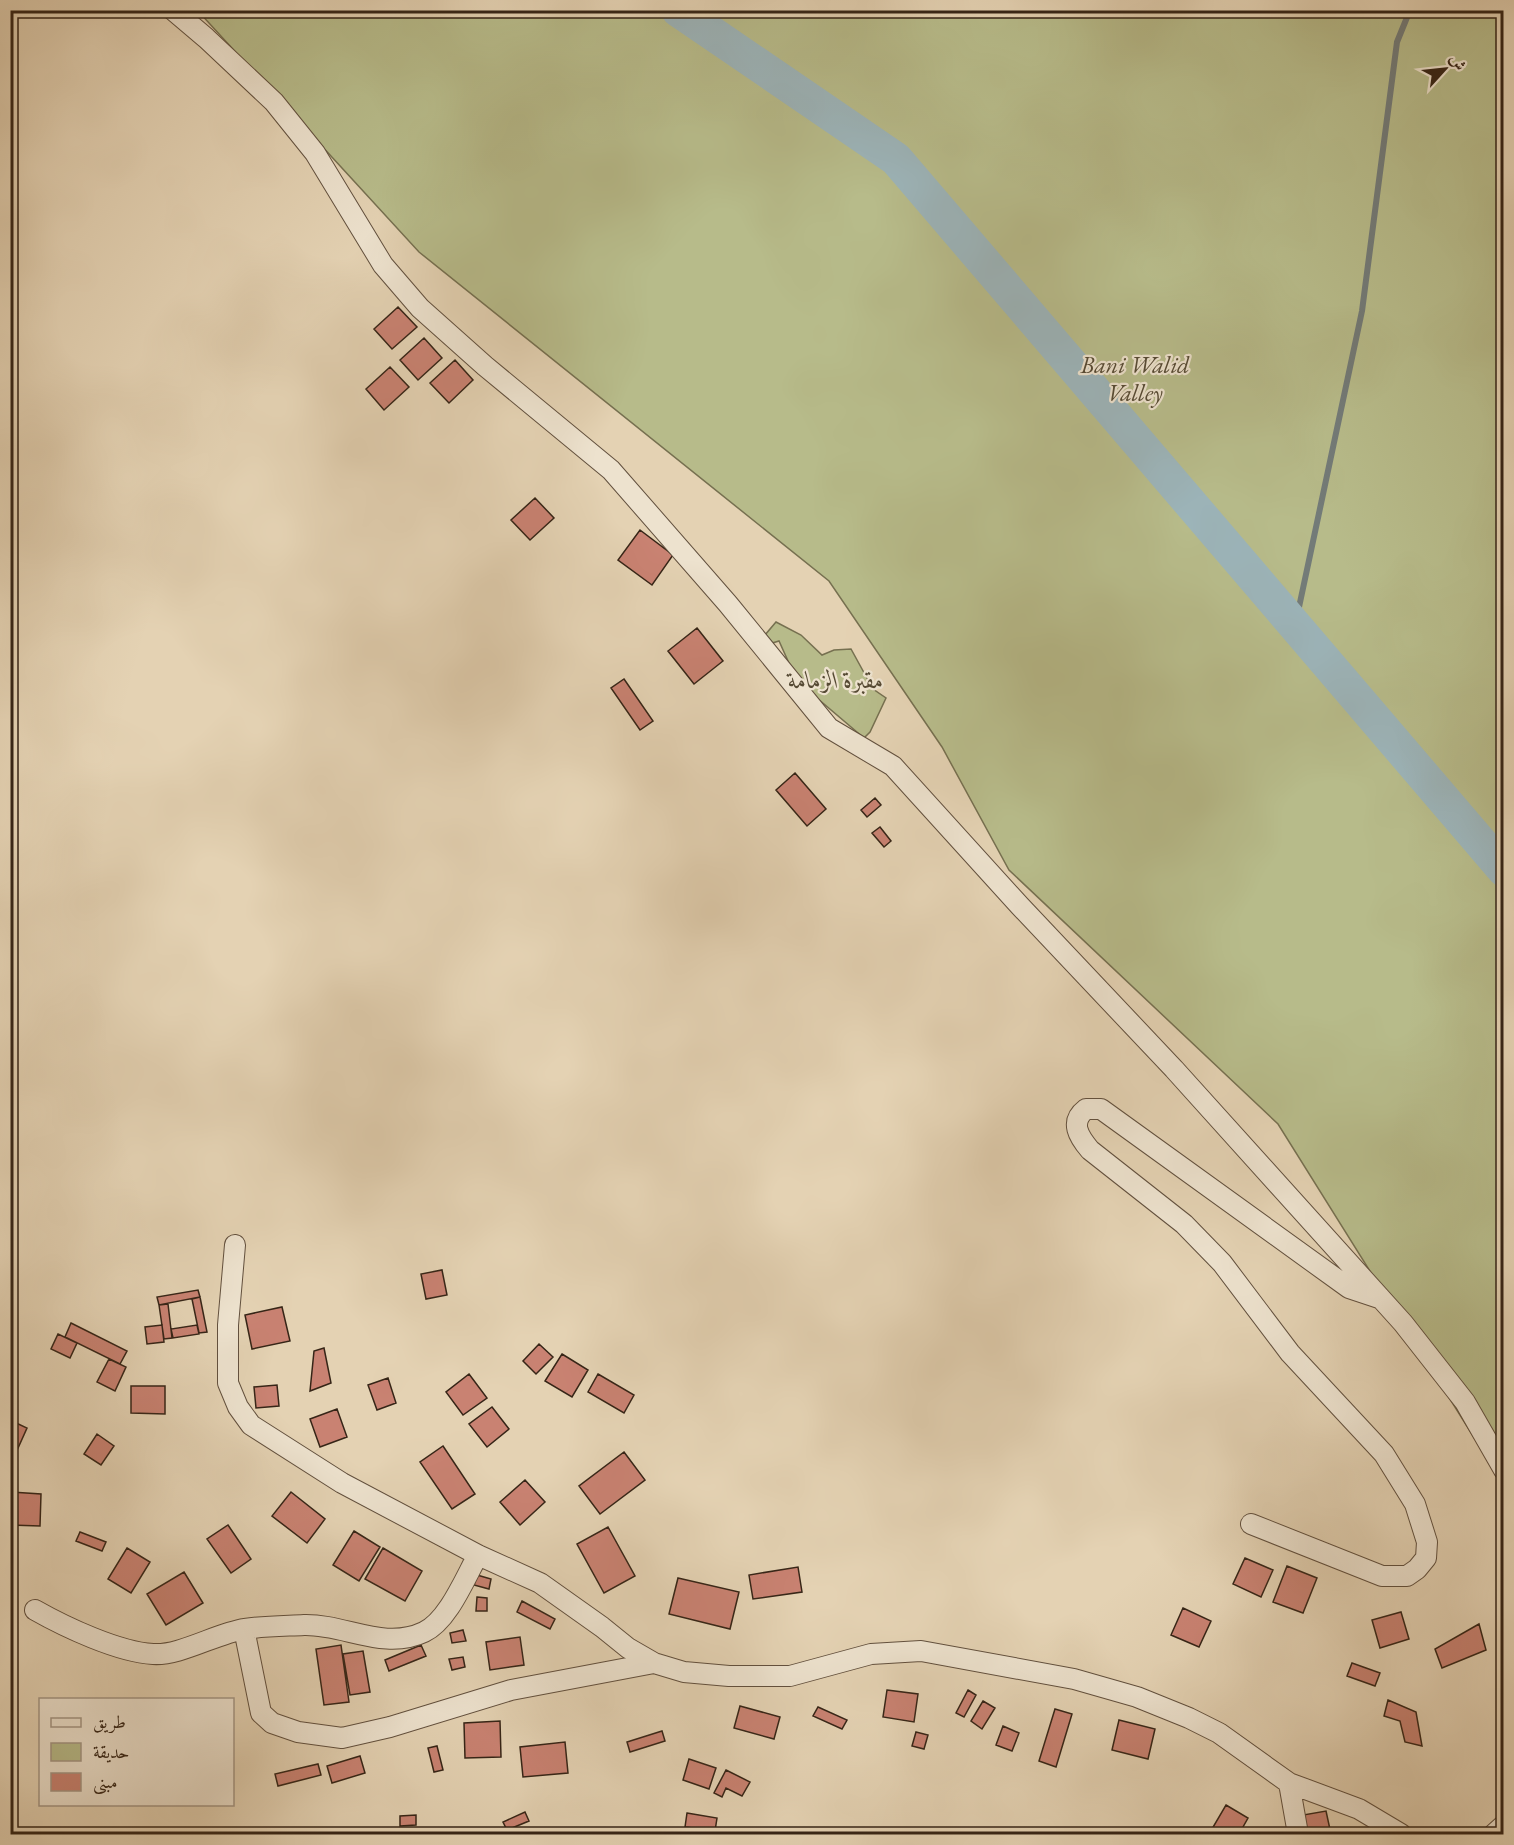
<svg xmlns="http://www.w3.org/2000/svg" width="1514" height="1845" viewBox="0 0 1514 1845" font-family="'EB Garamond',Amiri,serif">
<style>
.green{fill:#b7bb8a;stroke:#767050;stroke-width:1.5}
.lines{fill:none;stroke-linecap:round;stroke-linejoin:round}
.stream{stroke:#737b78;stroke-width:6}
.river{stroke:#9cb4b9;stroke-width:34}
.building{fill:#c98272;stroke:#362517;stroke-width:1.5}
.street-casing{stroke:#62503e;stroke-width:22}
.street{stroke:#ede2ce;stroke-width:20}
.labels{text-anchor:middle;dominant-baseline:central;stroke-width:4.5;stroke-linejoin:round;paint-order:stroke}
.park-label{font-size:24px;font-style:italic;fill:#564a34;stroke:#ede2ce}
</style>
<rect width="100%" height="100%" fill="#e4d2b3"/>
<filter id="stains"><feTurbulence type="fractalNoise" baseFrequency=".00333" numOctaves="4"/><feColorMatrix values="0 0 0 0 .2 0 0 0 0 .09 0 0 0 0 .02 0 0 0 .5 -.17"/></filter>
<radialGradient id="worn" r=".72"><stop offset=".6" stop-color="#630" stop-opacity="0"/><stop offset="1" stop-color="#630" stop-opacity=".3"/></radialGradient>
<path class="green" d="M198,11H1503V1484L1278,1124L1009,870L942,747L829,581L419,252Z
M776,622L801,635L822,655L834,650L851,649L873,689L886,698L870,732L864,738L797,681L779,641L769,644L765,635Z"/>
<g class="lines">
<path class="stream" d="M1295,626L1362,311L1397,42L1410,10"/>
<path class="river" d="M678,10L896,159L1504,870"/>
</g>
<path class="building" d="M398,307L417,327L392,349L374,329Z
M424,338L442,358L418,380L400,360Z
M455,360L473,380L449,403L430,383Z
M390,367L409,387L384,410L366,389Z
M535,498L554,518L530,540L511,520Z
M640,530L673,555L652,585L618,560Z
M697,628L723,661L694,684L668,651Z
M624,679L653,721L640,730L611,688Z
M795,773L826,809L807,826L776,790Z
M875,798L881,805L867,817L861,810Z
M880,827L891,841L884,847L872,833Z
M442,1270L447,1295L426,1299L421,1274Z
M198,1290L200,1297L159,1305L157,1297Z
M200,1297L207,1332L199,1333L192,1299Z
M168,1304L172,1338L164,1339L159,1305Z
M282,1307L290,1341L252,1349L245,1315Z
M71,1323L127,1351L120,1364L65,1337Z
M162,1325L164,1342L147,1344L145,1327Z
M197,1325L199,1334L173,1338L171,1329Z
M58,1334L77,1343L70,1358L51,1349Z
M539,1344L553,1357L536,1374L523,1361Z
M324,1348L331,1383L310,1391L314,1351Z
M562,1354L588,1370L572,1397L545,1381Z
M109,1359L126,1367L115,1391L97,1382Z
M469,1374L487,1398L463,1415L446,1392Z
M598,1374L634,1395L624,1413L588,1392Z
M388,1378L396,1403L377,1410L368,1385Z
M277,1385L279,1406L256,1408L254,1387Z
M131,1386H165V1414L131,1413Z
M492,1407L509,1429L487,1447L469,1424Z
M337,1409L347,1437L320,1447L310,1419Z
M12,1421L27,1428L14,1457L10,1455V1425Z
M97,1434L114,1446L101,1465L84,1454Z
M443,1446L475,1494L452,1509L420,1462Z
M624,1452L645,1480L600,1514L579,1486Z
M525,1480L545,1502L520,1525L500,1502Z
M11,1492L41,1494L40,1526L10,1525Z
M291,1492L325,1519L307,1543L272,1516Z
M228,1525L251,1559L231,1573L207,1539Z
M608,1527L635,1576L604,1593L577,1544Z
M10,1531H13L14,1542H10Z
M354,1531L380,1547L359,1581L333,1565Z
M80,1532L106,1542L102,1551L76,1541Z
M127,1548L150,1562L131,1593L108,1579Z
M383,1548L422,1571L405,1601L365,1579Z
M1245,1558L1273,1570L1261,1597L1233,1584Z
M1287,1566L1317,1578L1303,1613L1273,1602Z
M798,1567L802,1592L753,1599L749,1575Z
M184,1572L203,1603L166,1625L147,1594Z
M477,1575L491,1579L489,1589L474,1585Z
M678,1578L739,1592L730,1629L669,1614Z
M477,1597L487,1598V1611H476Z
M522,1601L555,1619L550,1629L517,1612Z
M1183,1608L1211,1621L1199,1647L1171,1635Z
M1401,1612L1409,1639L1380,1648L1372,1620Z
M1479,1624L1486,1650L1442,1668L1435,1649Z
M463,1630L466,1641L452,1643L450,1633Z
M520,1637L524,1665L490,1670L486,1642Z
M341,1645L349,1702L324,1705L316,1649Z
M421,1645L426,1656L389,1671L385,1660Z
M363,1651L370,1692L350,1695L343,1654Z
M463,1657L465,1667L452,1670L449,1659Z
M1352,1663L1380,1673L1375,1686L1347,1676Z
M887,1690L918,1694L914,1722L883,1717Z
M968,1690L976,1695L964,1717L956,1713Z
M1388,1700L1416,1712L1422,1746L1405,1742L1400,1721L1384,1716Z
M983,1701L995,1708L982,1729L971,1721Z
M740,1706L780,1717L774,1739L734,1728Z
M818,1707L847,1720L842,1729L813,1716Z
M1055,1709L1072,1714L1056,1767L1039,1761Z
M1119,1720L1155,1729L1148,1759L1112,1750Z
M500,1721L501,1757L465,1758L464,1723Z
M1003,1726L1019,1733L1012,1751L996,1745Z
M662,1731L665,1741L630,1752L627,1742Z
M916,1732L928,1735L924,1749L912,1746Z
M565,1742L568,1773L523,1777L520,1747Z
M437,1746L443,1770L434,1772L428,1748Z
M360,1756L365,1773L332,1783L327,1766Z
M689,1759L716,1768L709,1789L683,1780Z
M318,1764L321,1775L278,1786L275,1774Z
M726,1770L750,1782L742,1796L726,1788L722,1797L714,1793Z
M1226,1805L1248,1818L1239,1834H1209Z
M1326,1811L1331,1834H1307L1303,1815Z
M525,1812L529,1821L507,1830L503,1822Z
M687,1813L717,1818L715,1831L685,1827Z
M416,1815V1825L400,1826V1816Z"/>
<g class="lines">
<g class="street-casing">
<path id="street" d="M173,10L206,38L274,102L315,153L383,265L420,308L485,366L611,470L728,604L829,728L893,766L1020,906L1174,1069L1403,1323L1465,1402L1504,1470
M235,1245L228,1325V1383L238,1407L251,1425L342,1483L478,1555L540,1583L602,1627L628,1648L654,1663L684,1672L729,1676H790L871,1654L921,1651L1074,1679L1137,1697L1189,1718L1219,1733L1289,1783L1298,1834
M1251,1524L1382,1576H1407L1417,1569L1426,1558L1427,1542L1415,1504L1384,1454L1290,1353L1222,1263L1184,1224L1090,1150C1079,1137 1069,1122 1086,1109H1101L1349,1288L1379,1298
M35,1610C65,1627 118,1652 153,1654C180,1656 217,1633 245,1629C264,1626 284,1626 304,1625C345,1624 384,1651 424,1632C448,1621 465,1578 478,1555
M244,1629L261,1713L272,1723L298,1732L342,1738L390,1727L511,1690L654,1663
M1289,1783L1359,1809L1401,1834
M1494,1834L1504,1825"/>
</g>
<use href="#street" class="street"/>
</g>
<g class="labels">
<g class="park-label">
<text x="1135" y="364">Bani Walid<tspan x="1135" dy="28">Valley</tspan></text>
<text x="836" y="679">مقبرة الزمامة</text>
</g>
</g>
<rect width="1514" height="1845" fill="none" stroke="#e4d2b3" stroke-width="36"/>
<rect x="12" y="12" width="1490" height="1821" fill="none" stroke="#362517" stroke-width="3"/>
<rect x="18" y="18" width="1478" height="1809" fill="none" stroke="#362517" stroke-width="1.5"/>
<rect x="39" y="1698" width="195" height="108" fill="#ede2ce" stroke="#a49685" stroke-width="1.5"/>
<rect x="51" y="1718" width="30" height="9" fill="#ede2ce" stroke="#a49685" stroke-width="1.5"/>
<text x="93" y="1728" font-size="18" fill="#362517">طريق</text>
<rect x="51" y="1743" width="30" height="18" fill="#b7bb8a" stroke="#a49685" stroke-width="1.5"/>
<text x="93" y="1758" font-size="18" fill="#362517">حديقة</text>
<rect x="51" y="1773" width="30" height="18" fill="#c98272" stroke="#a49685" stroke-width="1.5"/>
<text x="93" y="1788" font-size="18" fill="#362517">مبنى</text>
<g transform="translate(1445 69) rotate(63)" stroke="#ede2ce" stroke-width="4.5" paint-order="stroke">
<path d="M0-4.5L10 22L0 15L-10 22Z" fill="#362517"/>
<text y="-9" font-size="16" font-weight="bold" text-anchor="middle" fill="#362517">ش</text>
</g>
<rect width="100%" height="100%" filter="url(#stains)"/>
<rect width="100%" height="100%" fill="url(#worn)"/>
</svg>
